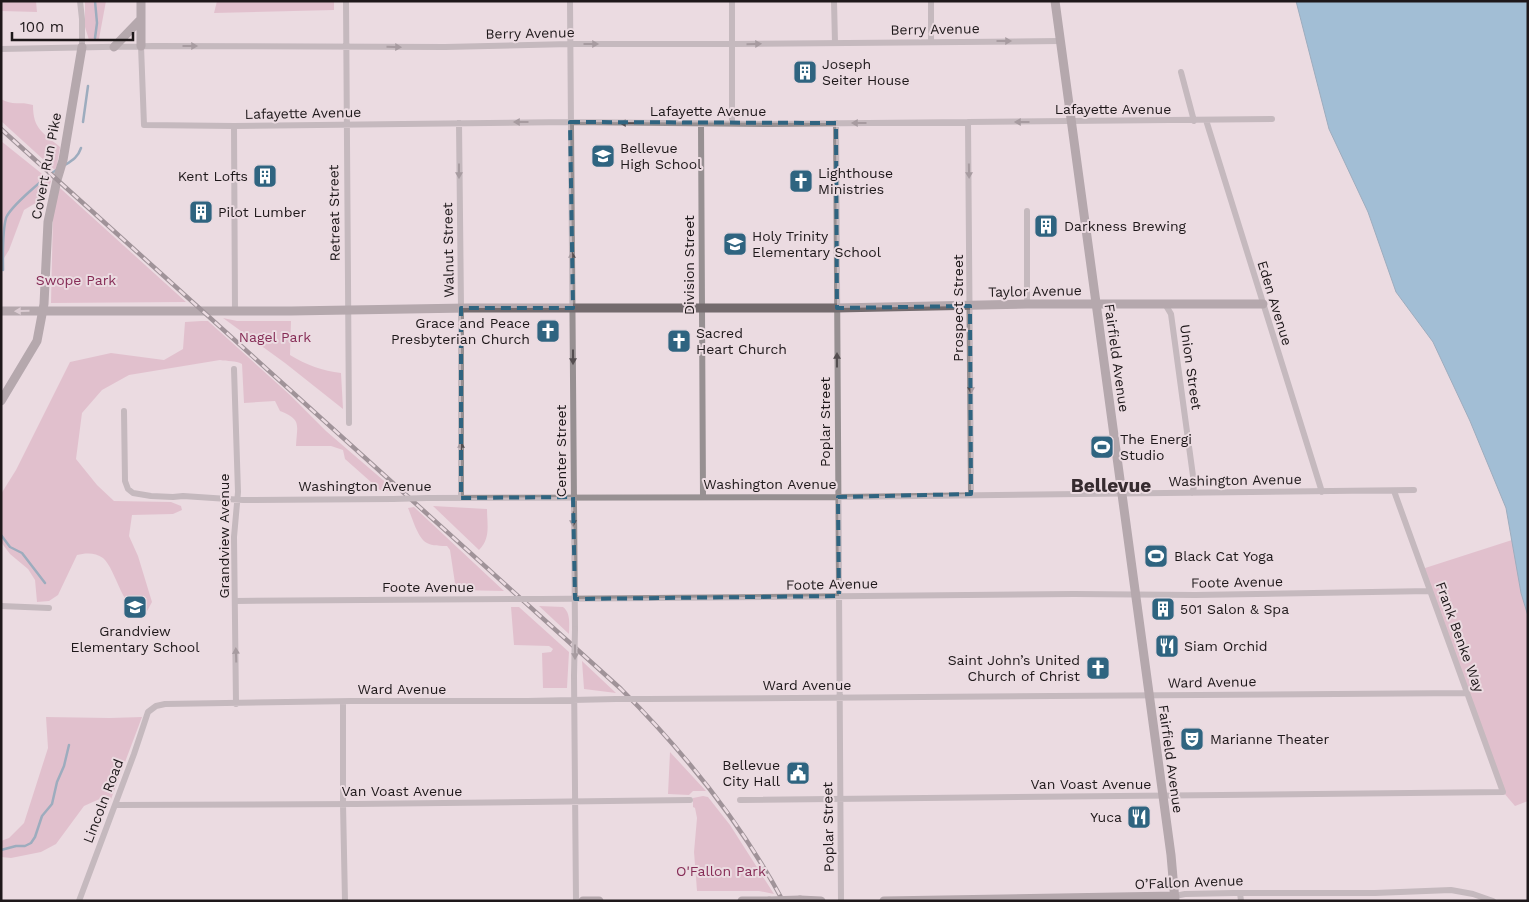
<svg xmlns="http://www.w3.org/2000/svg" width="1529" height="902" viewBox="0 0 1529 902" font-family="'Work Sans',sans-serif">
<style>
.green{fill:#d6a1b4}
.water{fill:#4b9cc5;stroke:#3e7492}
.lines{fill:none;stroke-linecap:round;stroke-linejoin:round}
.stream{stroke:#3e7492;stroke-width:2.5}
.street{stroke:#979092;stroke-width:6}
.secondary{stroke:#736a6d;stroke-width:9}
.rail-casing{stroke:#453d40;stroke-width:4.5}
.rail{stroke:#ebdbe1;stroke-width:2.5;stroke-dasharray:8;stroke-linecap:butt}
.street-bridge{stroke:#979092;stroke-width:6}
.secondary-bridge{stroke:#736a6d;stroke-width:9}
.oneway{fill:#544e50}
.oneway2{fill:#c7b9be}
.marked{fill:none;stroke:#2f6480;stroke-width:4;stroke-dasharray:10 6;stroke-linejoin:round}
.labels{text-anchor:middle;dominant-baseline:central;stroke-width:4;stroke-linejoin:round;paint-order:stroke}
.street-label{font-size:14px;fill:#1e181a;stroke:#ebdbe1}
.poi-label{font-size:14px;fill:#1e181a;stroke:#ebdbe1;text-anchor:start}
.park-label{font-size:14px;fill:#862c56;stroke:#ebdbe1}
.district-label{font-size:19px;font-weight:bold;fill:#362b2f;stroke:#ebdbe1}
</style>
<rect width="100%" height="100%" fill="#ebdbe1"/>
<path class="green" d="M1,1H36L37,12L1,11Z
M85,1H106L99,39L89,40L85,27Z
M217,1H334V10L214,13Z
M1,99C12,106 20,101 33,105C33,130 43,132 60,147L56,171L1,121Z
M1,141L51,181L43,205L34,204L24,210L9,250L1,263Z
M60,188L186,302L51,303L53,214L56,194Z
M223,318L237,321H291L290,355C306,365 323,371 341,373L343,409L285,363Z
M201,321H208L290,395L326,431L397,492L380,490L345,459L343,450L331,446H296C297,424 302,420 280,411L275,401L244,403L242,364C235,360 228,362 220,360L129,375L102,390L82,413L76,459L97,485L114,501L171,502L181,506L182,510L173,514L132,515L129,536L138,556L152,602L146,613C124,618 117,570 103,558C95,552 85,553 77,555L58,595L49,601L37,602L35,580L28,569L10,554L1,542V494L16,470L70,362L111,353L164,360L183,349L185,322Z
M433,506L487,509C487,524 491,538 479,550Z
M414,507L504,591L456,590L450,550L447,546C441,546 432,546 427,543C418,539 412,517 408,508Z
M1512,540L1521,593L1528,616V801L1515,806L1503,792L1422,569Z
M539,606L563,607C571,613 569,624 569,634Z
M511,607H519L569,652L567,688H543L542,653L551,652L553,649L549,646L514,645Z
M582,661L616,693L584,689Z
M46,717L110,718L142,717L110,802L104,797L84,806L56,844L41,852L11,858L1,857V841L9,838L24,823L48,748Z
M670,752L706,791H693L689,795L668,794Z
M703,796L708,797L730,825L774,894L759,891H697L694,852L697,818L695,808L693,807V798Z"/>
<path class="water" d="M1296,1H1528V616L1521,593L1506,508L1470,421L1433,342L1396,292L1368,212L1329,129Z"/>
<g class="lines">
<path class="stream" d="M95,38L97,23L95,1
M83,122L88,86
M65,165C73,160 78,157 81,148
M3,270C3,255 2,233 6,218C10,207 46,176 58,169
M1,535L10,547L22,553L45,583
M1,850L16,846H25L31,843L35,837L42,816L52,804L57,782L64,766L69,745"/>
<path class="street" d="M80,1L82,19V47
M346,1L349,423
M570,1L575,629
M834,1L835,43
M931,1V42
M141,46L144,125L234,126L570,122L768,124L1272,119
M1,49L153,46L445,47L570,44H733L1060,41
M1181,72L1194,121
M1206,120L1322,492
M968,122L971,494
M459,123L461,308V498
M732,123V1
M836,123L841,901
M701,124L703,496
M234,126L235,311
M1027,211V304
M1165,304L1171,314L1193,476L1194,487L1192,493
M234,369L238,492L234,537L236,704
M124,411L125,481L128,489L133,493L151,496L173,497L183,496L243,500L393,499
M427,498L838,497L1414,490
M541,599L1074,594L1195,595L1430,591
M235,601L511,599
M1,606L49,608
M574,676L576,901
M648,699L1467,693
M343,702V804L345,901
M740,800L1503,792L1394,491
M115,805L356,804L690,800
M1240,893L1241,901
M1175,896L1185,894L1234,893H1375L1451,890L1473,894L1493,901
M79,901L134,754L148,712L156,706L165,704L352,701H528L616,699"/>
<path class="secondary" d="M141,1V46
M1055,1L1171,855L1175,901
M114,47L141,19
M1,311H291L467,308H837L1027,304H1263
M1,401L37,341L44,304L48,222L57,180L63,160L82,47
M800,900L821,901
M583,901H599
M742,901H769
M884,901L1175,896"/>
<g class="rail-casing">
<path id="rail" d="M1,129L621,689C685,753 740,821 783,901"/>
</g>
<use href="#rail" class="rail"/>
<path class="street-bridge" d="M393,499L427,498
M511,599H541
M574,676L575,629
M616,699H648"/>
<path class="secondary-bridge" d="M769,901L800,900"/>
</g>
<defs><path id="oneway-solid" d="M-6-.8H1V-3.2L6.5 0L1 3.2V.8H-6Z" transform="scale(1.25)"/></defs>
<g class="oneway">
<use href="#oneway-solid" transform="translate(1004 41)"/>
<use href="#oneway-solid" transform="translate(591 44)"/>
<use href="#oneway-solid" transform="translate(754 44) rotate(-1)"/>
<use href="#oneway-solid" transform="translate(190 46)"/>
<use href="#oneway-solid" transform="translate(394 47) rotate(1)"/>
<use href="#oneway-solid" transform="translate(521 122) rotate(180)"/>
<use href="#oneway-solid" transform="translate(1022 122) rotate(180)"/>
<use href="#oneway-solid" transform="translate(627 123) rotate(-180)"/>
<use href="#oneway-solid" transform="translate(859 123) rotate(-180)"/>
<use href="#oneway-solid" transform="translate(459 171) rotate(90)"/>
<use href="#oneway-solid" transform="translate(969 171) rotate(89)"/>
<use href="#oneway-solid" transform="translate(572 259) rotate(-91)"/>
<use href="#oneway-solid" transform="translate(573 357) rotate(90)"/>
<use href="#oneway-solid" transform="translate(837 360) rotate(-90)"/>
<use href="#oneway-solid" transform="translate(971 386) rotate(90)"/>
<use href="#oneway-solid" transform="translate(461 449) rotate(-90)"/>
<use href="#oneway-solid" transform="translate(573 519) rotate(90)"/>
<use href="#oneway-solid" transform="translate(575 652) rotate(90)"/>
<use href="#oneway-solid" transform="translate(236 655) rotate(-92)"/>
</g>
<use class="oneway2" href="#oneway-solid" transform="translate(22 311) rotate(179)"/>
<path d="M0 0H1529V902H0ZM570,122L836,123L837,308L970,306L971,494L838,497L839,596L575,599L573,497L461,498V308H573Z" fill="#ebdbe1" fill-opacity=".55" fill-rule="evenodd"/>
<path class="marked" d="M570,122L836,123L837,308L970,306L971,494L838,497L839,596L575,599L573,497L461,498V308H573Z"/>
<defs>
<g id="building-square" transform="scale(1.25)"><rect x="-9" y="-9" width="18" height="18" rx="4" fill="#2f6480" stroke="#ebdbe1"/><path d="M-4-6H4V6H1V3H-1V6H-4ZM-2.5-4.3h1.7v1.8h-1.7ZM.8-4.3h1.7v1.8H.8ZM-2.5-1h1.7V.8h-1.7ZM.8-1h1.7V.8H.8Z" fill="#fff"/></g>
<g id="school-square" transform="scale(1.25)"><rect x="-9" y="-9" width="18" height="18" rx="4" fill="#2f6480" stroke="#ebdbe1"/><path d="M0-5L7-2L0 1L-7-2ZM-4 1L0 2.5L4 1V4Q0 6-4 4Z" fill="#fff"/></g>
<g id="church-square" transform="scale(1.25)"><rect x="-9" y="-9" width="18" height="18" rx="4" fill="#2f6480" stroke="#ebdbe1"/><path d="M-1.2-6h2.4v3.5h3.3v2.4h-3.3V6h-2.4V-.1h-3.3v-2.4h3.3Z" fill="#fff"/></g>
<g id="stadium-square" transform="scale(1.25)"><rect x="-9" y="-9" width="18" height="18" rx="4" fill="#2f6480" stroke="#ebdbe1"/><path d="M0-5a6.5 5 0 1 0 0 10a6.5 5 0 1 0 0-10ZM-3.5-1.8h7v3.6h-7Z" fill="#fff"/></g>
<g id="restaurant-square" transform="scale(1.25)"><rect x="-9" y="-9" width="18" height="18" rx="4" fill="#2f6480" stroke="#ebdbe1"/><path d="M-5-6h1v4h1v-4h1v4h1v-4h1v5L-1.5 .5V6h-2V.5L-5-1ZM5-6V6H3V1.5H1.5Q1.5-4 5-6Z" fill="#fff"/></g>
<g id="theatre-square" transform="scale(1.25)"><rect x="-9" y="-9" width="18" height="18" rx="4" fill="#2f6480" stroke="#ebdbe1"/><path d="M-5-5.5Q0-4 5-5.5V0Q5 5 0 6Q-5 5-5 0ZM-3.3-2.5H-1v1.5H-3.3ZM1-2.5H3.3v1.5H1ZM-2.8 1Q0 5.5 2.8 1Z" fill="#fff"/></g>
<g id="civic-square" transform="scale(1.25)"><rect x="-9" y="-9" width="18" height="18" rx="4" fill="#2f6480" stroke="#ebdbe1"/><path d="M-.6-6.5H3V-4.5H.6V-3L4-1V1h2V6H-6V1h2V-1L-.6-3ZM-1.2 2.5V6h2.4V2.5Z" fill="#fff"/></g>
</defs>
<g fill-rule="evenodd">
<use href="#building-square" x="805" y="72"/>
<use href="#school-square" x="603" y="156"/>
<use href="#building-square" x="265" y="176"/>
<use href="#church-square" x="801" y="181"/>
<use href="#building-square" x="201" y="212"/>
<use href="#building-square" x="1046" y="226"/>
<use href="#school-square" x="735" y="244"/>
<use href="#church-square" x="548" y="331"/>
<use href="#church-square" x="679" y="341"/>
<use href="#stadium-square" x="1102" y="447"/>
<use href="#stadium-square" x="1156" y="556"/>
<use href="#school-square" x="135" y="607"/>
<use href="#building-square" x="1163" y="609"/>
<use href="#restaurant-square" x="1167" y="646"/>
<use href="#church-square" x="1098" y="668"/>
<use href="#theatre-square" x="1192" y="739"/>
<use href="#civic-square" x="798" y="773"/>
<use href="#restaurant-square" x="1139" y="817"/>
</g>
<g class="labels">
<g class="street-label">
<text transform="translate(935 29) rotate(-1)">Berry Avenue</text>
<text transform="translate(530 33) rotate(-1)">Berry Avenue</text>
<text x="1113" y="109">Lafayette Avenue</text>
<text x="708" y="111">Lafayette Avenue</text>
<text transform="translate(303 113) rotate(-1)">Lafayette Avenue</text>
<text transform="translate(46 166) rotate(-79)">Covert Run Pike</text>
<text transform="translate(334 213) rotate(-91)">Retreat Street</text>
<text transform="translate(448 250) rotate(-91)">Walnut Street</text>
<text transform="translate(689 265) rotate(-90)">Division Street</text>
<text transform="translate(1035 291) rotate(-1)">Taylor Avenue</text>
<text transform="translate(1275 303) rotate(73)">Eden Avenue</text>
<text transform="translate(958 308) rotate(-90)">Prospect Street</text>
<text transform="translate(1117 358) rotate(82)">Fairfield Avenue</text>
<text transform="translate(1191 367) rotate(82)">Union Street</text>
<text transform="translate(825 422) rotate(-90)">Poplar Street</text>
<text transform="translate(561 451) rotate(-90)">Center Street</text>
<text transform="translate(1235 480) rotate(-1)">Washington Avenue</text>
<text x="770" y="484">Washington Avenue</text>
<text x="365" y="486">Washington Avenue</text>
<text transform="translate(224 536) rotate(-90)">Grandview Avenue</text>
<text transform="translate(1237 582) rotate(-1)">Foote Avenue</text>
<text transform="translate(832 584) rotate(-1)">Foote Avenue</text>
<text x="428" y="587">Foote Avenue</text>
<text transform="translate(1460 637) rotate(70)">Frank Benke Way</text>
<text transform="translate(1212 682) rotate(-1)">Ward Avenue</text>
<text x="807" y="685">Ward Avenue</text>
<text x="402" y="689">Ward Avenue</text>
<text transform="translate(1171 759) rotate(82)">Fairfield Avenue</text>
<text x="1091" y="784">Van Voast Avenue</text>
<text x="402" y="791">Van Voast Avenue</text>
<text transform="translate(103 801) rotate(-69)">Lincoln Road</text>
<text transform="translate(828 827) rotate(-91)">Poplar Street</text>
<text transform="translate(1189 882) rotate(-2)">O’Fallon Avenue</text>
</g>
<g class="poi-label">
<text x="822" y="64">Joseph<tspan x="822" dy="16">Seiter House</tspan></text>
<text x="620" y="148">Bellevue<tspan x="620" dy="16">High School</tspan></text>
<text x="818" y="173">Lighthouse<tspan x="818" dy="16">Ministries</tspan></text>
<text x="248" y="176" text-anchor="end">Kent Lofts</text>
<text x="218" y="212">Pilot Lumber</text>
<text x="1064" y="226">Darkness Brewing</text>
<text x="752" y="236">Holy Trinity<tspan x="752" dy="16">Elementary School</tspan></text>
<text x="530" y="323" text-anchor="end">Grace and Peace<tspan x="530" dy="16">Presbyterian Church</tspan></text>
<text x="696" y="333">Sacred<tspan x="696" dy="16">Heart Church</tspan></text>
<text x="1120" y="439">The Energi<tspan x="1120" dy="16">Studio</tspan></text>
<text x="1174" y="556">Black Cat Yoga</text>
<text x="1180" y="609">501 Salon &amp; Spa</text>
<text x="135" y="631" text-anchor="middle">Grandview<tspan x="135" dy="16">Elementary School</tspan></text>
<text x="1184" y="646">Siam Orchid</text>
<text x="1080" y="660" text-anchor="end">Saint John’s United<tspan x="1080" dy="16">Church of Christ</tspan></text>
<text x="1210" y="739">Marianne Theater</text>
<text x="780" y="765" text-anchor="end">Bellevue<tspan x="780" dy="16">City Hall</tspan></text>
<text x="1122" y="817" text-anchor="end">Yuca</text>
</g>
<g class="park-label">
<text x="76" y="280">Swope Park</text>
<text x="275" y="337">Nagel Park</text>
<text x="721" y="871">O'Fallon Park</text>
</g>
<g class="district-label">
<text x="1111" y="485">Bellevue</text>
</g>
</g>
<rect width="1529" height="902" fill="none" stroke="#1e181a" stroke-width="5"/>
<path d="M12 32v8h121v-8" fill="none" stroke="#1e181a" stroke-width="2.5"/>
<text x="20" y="32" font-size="15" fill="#1e181a" stroke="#ebdbe1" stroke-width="4" paint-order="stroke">100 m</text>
</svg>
